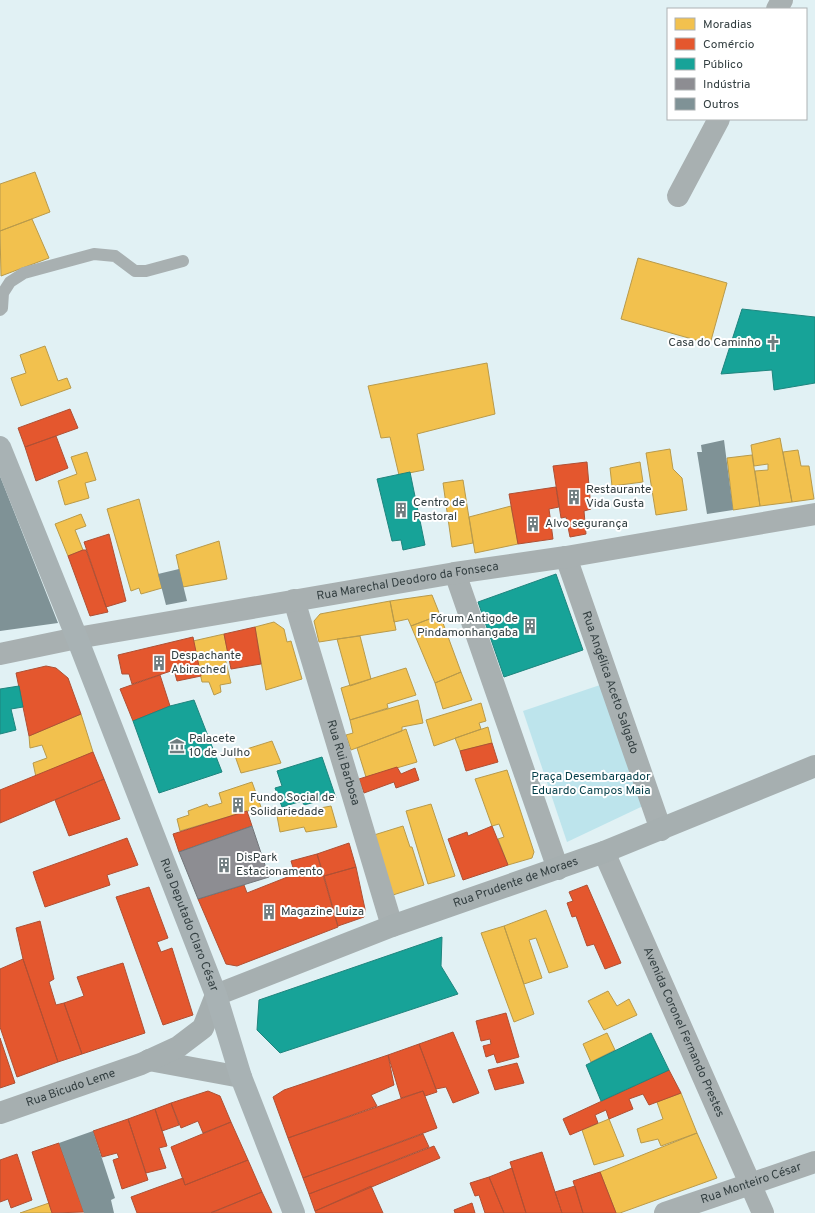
<svg xmlns="http://www.w3.org/2000/svg" width="815" height="1213" viewBox="0 0 815 1213" font-family="Overpass,sans-serif">
<style>
.green{fill:#bde4ec}
.homes{fill:#f2c14e;stroke:#b99a4a}
.shops{fill:#e4572e;stroke:#af5034}
.public{fill:#17a398;stroke:#1f857e}
.industry{fill:#8d8d92;stroke:#72767a}
.building{fill:#7f9296}
.lines{fill:none;stroke-linecap:round;stroke-linejoin:round}
.service{stroke:#a8b0b1;stroke-width:12}
.minor{stroke:#a8b0b1;stroke-width:22}
.tertiary{stroke:#a8b0b1;stroke-width:22}
.secondary{stroke:#a6afb0;stroke-width:22}
.primary{stroke:#a8b2b4;stroke-width:22}
.labels{text-anchor:middle;dominant-baseline:central;stroke-width:4;stroke-linejoin:round;paint-order:stroke}
.poi-label{font-size:12px;fill:#333f41;stroke:#fff;text-anchor:start}
.street-label{font-size:12px;fill:#333f41;stroke:#fff}
.park-label{font-size:12px;fill:#043f49;stroke:#fff}
</style>
<rect width="100%" height="100%" fill="#e1f1f4"/>
<path class="green" d="M600,685L643,806L567,842L523,711Z"/>
<path class="homes" d="M35,172L50,212L0,231V184Z
M32,219L49,258L1,276L0,231Z
M638,258L727,283L710,344L621,319Z
M45,346L58,381L67,378L71,388L21,406L11,378L26,373L20,355Z
M487,363L495,414L417,434L424,470L399,475L390,437L381,438L368,386Z
M780,438L792,502L760,506L755,471L768,470V464L754,466L751,445Z
M670,449L673,469L682,478L687,510L656,515L646,453Z
M798,450L801,466H809L814,499L792,502L783,452Z
M87,452L96,480L85,483L89,498L65,505L58,481L77,474L71,457Z
M752,455L760,506L733,510L727,458Z
M640,462L643,482L612,486L610,468Z
M463,480L473,543L452,547L443,483Z
M139,499L162,588L141,594L139,588L131,591L107,509Z
M511,506L518,544L475,553L469,517Z
M81,514L86,526L75,530L83,550L68,556L55,524Z
M219,541L227,579L183,587L176,555Z
M432,595L440,615L411,626L408,619L394,622L390,601Z
M390,601L396,630L319,642L314,621L320,614Z
M440,615L461,672L435,683L411,626Z
M274,622L284,629L287,642L291,641L302,679L266,690L255,627Z
M224,634L228,653L224,654L231,683L220,685L221,692L214,695L209,682H202L193,641Z
M360,636L371,679L350,686L337,639Z
M406,668L416,695L387,704L388,708L350,720L341,688Z
M461,672L472,700L443,709L435,683Z
M418,700L423,723L402,727V731L351,750L346,735L353,733L350,720Z
M481,703L486,721L479,723L481,729L434,746L426,720Z
M81,714L93,752L36,777L33,763L47,758L42,745L30,748L29,736Z
M488,727L492,743L460,751L455,738Z
M406,729L417,762L366,777L357,748Z
M272,741L281,763L241,773L234,753Z
M507,770L534,852L532,858L508,865L498,839L504,837L499,824L492,826L475,779Z
M252,782L261,807L180,831L177,819L189,815L188,811L207,804L209,807L222,803L219,793Z
M431,804L455,876L428,884L406,811Z
M331,806L337,827L306,832L304,827L280,832L277,816Z
M403,826L410,847H412L424,885L393,895L374,835Z
M546,910L568,967L549,973L536,938L529,940L542,978L524,984L504,926Z
M504,926L534,1014L514,1022L481,933Z
M608,991L617,1006L629,999L637,1015L604,1030L588,1001Z
M607,1033L615,1050L591,1062L583,1044Z
M681,1093L697,1133L661,1146L658,1139L641,1143L637,1129L663,1119L657,1102Z
M609,1119L624,1156L594,1165L582,1130Z
M697,1133L717,1178L620,1213H616L600,1172Z
M49,1203L52,1213H20Z"/>
<path class="shops" d="M70,409L78,428L25,447L18,428Z
M56,436L68,468L36,481L25,447Z
M587,462L591,509L584,511L586,534L570,537L566,517L561,518L553,466Z
M556,487L559,507L549,509L553,539L518,544L509,494Z
M109,534L126,601L106,607L84,542Z
M83,550H86L108,612L90,616L68,556Z
M255,627L261,664L231,669L224,634Z
M193,637L201,676L177,681L174,670L132,684L129,674H122L118,655Z
M46,666L56,668L68,678L81,714L29,736L16,673Z
M160,675L170,706L133,721L120,689Z
M492,743L498,762L466,771L460,751Z
M93,752L104,779L0,823V790Z
M397,767L401,774L415,768L419,780L396,788L394,782L364,793L359,779Z
M104,779L120,819L69,836L55,800Z
M247,811L252,826L179,852L173,834Z
M492,826L508,865L463,880L448,839L467,832L468,836Z
M127,838L138,865L107,875L110,885L45,907L33,872Z
M349,843L356,867L324,876L317,854Z
M317,854L338,927L237,966L226,964L198,899L244,885L247,893L295,874L291,861Z
M356,867L365,909L364,917L338,926L324,876Z
M587,885L621,963L605,969L594,944L587,946L576,916L572,917L567,903L573,901L569,892Z
M149,887L168,938L157,942L161,952L172,948L193,1015L163,1025L116,897Z
M40,921L54,979L49,982L56,1005L64,1003L82,1054L58,1062L23,959L16,928Z
M23,959L58,1062L17,1077L0,1027V969Z
M123,963L145,1033L82,1054L64,1003L84,996L77,977Z
M506,1013L519,1057L497,1063L494,1054L486,1057L483,1046L491,1044L490,1039L481,1041L476,1021Z
M453,1032L479,1093L453,1103L446,1087L436,1089L419,1044Z
M0,1038L15,1083L0,1088Z
M419,1044L437,1092L425,1096L423,1091L401,1098L388,1055Z
M388,1055L394,1085L371,1095L377,1106L288,1138L273,1097L284,1090Z
M517,1063L524,1083L495,1090L488,1070Z
M669,1070L681,1093L649,1105L643,1094L629,1099L633,1109L609,1119L606,1110L595,1115L598,1123L570,1135L563,1119Z
M208,1091L220,1096L231,1122L203,1133L198,1121L181,1128L171,1103Z
M423,1091L437,1128L303,1178L288,1138Z
M171,1103L179,1125L162,1131L155,1109Z
M155,1109L167,1146L159,1148L166,1168L146,1173L128,1119Z
M128,1119L148,1180L122,1189L113,1160L119,1158L117,1153L102,1157L93,1131Z
M231,1122L248,1160L185,1185L171,1147Z
M423,1134L429,1147L309,1194L303,1178Z
M59,1143L84,1212L52,1213L32,1152Z
M434,1146L440,1158L315,1211L309,1194Z
M542,1152L555,1192L562,1213H526L510,1162Z
M17,1154L32,1200L11,1208L8,1199L0,1202V1160Z
M248,1160L262,1192L210,1213H137L131,1197L183,1178L185,1185Z
M512,1168L526,1213H504L489,1177Z
M600,1172L616,1213H583L573,1181Z
M489,1177L504,1213H485L479,1195L475,1196L470,1183Z
M371,1186L383,1213H316L315,1211Z
M575,1186L583,1213H562L555,1192Z
M262,1192L272,1213H211Z
M472,1203L475,1213H455L454,1210Z"/>
<path class="public" d="M742,309L815,317V383L774,390L772,370L721,374Z
M410,472L425,545L403,550L401,540L392,541L377,479Z
M556,574L583,650L504,677L478,602Z
M19,686L23,707L11,709L16,730L0,734V689Z
M194,700L222,772L159,793L133,721L170,706Z
M322,757L336,798L323,802L322,800L304,805L302,801L282,807L275,788L282,786L277,771Z
M442,937L441,966L458,994L280,1053L257,1030L259,1000Z
M651,1033L669,1070L601,1101L586,1065Z"/>
<path class="industry" d="M252,826L269,877L198,899L179,852Z"/>
<path class="building" d="M724,440L733,510L707,514L697,452H702L701,445Z
M0,476L58,623L0,631Z
M179,569L187,601L166,605L158,574Z
M93,1131L115,1198L111,1200L114,1213H84L59,1143Z"/>
<g class="lines">
<path class="service" d="M0,310L2,308L3,293L10,282L24,273L94,254L115,256L135,271H146L183,261"/>
<g class="minor">
<path d="M777,9L782,0"/>
<path d="M678,196L719,119"/>
<path id="s1" d="M566,557L661,830"/>
<path d="M455,573L558,869"/>
<path id="s2" d="M294,600L392,926"/>
<path id="s3" d="M0,654L77,638L455,573L566,557L815,514"/>
<path id="s4" d="M665,1213L815,1162"/>
</g>
<path class="tertiary" id="s5" d="M604,852L763,1213"/>
<g class="secondary">
<path d="M149,1060L241,1077"/>
<path id="s6" d="M0,1113L141,1064L178,1047L203,1028L216,995L392,926L604,852L815,766"/>
</g>
<path class="primary" id="s7" d="M0,447L77,638L216,995L241,1077L294,1213"/>
</g>
<defs>
<g id="church-bare" transform="scale(1.2)"><path d="M-1.2-6h2.4v3.5h3.3v2.4h-3.3V6h-2.4V-.1h-3.3v-2.4h3.3Z" fill="#707d80" stroke="#fff" stroke-width="2.5" paint-order="stroke"/></g>
<g id="building-bare" transform="scale(1.2)"><path d="M-4-6H4V6H1V3H-1V6H-4ZM-2.5-4.3h1.7v1.8h-1.7ZM.8-4.3h1.7v1.8H.8ZM-2.5-1h1.7V.8h-1.7ZM.8-1h1.7V.8H.8Z" fill="#707d80" stroke="#fff" stroke-width="2.5" paint-order="stroke"/></g>
<g id="museum-bare" transform="scale(1.2)"><path d="M0-6L6-3V-2H-6V-3ZM-5-1h2V3h-2ZM-1-1h2V3h-2ZM3-1h2V3H3ZM-6 4H6V6H-6Z" fill="#707d80" stroke="#fff" stroke-width="2.5" paint-order="stroke"/></g>
</defs>
<g fill-rule="evenodd">
<use href="#church-bare" x="773" y="343"/>
<use href="#building-bare" x="574" y="497"/>
<use href="#building-bare" x="401" y="510"/>
<use href="#building-bare" x="533" y="524"/>
<use href="#building-bare" x="530" y="626"/>
<use href="#building-bare" x="159" y="663"/>
<use href="#museum-bare" x="177" y="746"/>
<use href="#building-bare" x="238" y="805"/>
<use href="#building-bare" x="224" y="865"/>
<use href="#building-bare" x="269" y="912"/>
</g>
<g class="labels">
<g class="poi-label">
<text x="761" y="343" text-anchor="end">Casa do Caminho</text>
<text x="586" y="490">Restaurante<tspan x="586" dy="14">Vida Gusta</tspan></text>
<text x="413" y="503">Centro de<tspan x="413" dy="14">Pastoral</tspan></text>
<text x="545" y="524">Alvo segurança</text>
<text x="518" y="619" text-anchor="end">Fórum Antigo de<tspan x="518" dy="14">Pindamonhangaba</tspan></text>
<text x="171" y="656">Despachante<tspan x="171" dy="14">Abirached</tspan></text>
<text x="189" y="739">Palacete<tspan x="189" dy="14">10 de Julho</tspan></text>
<text x="250" y="798">Fundo Social de<tspan x="250" dy="14">Solidariedade</tspan></text>
<text x="236" y="858">DisPark<tspan x="236" dy="14">Estacionamento</tspan></text>
<text x="281" y="912">Magazine Luiza</text>
</g>
<g class="street-label">
<text stroke="none"><textPath href="#s3" startOffset="414">Rua Marechal Deodoro da Fonseca</textPath></text>
<text stroke="none"><textPath href="#s1" startOffset="133">Rua Angélica Aceto Salgado</textPath></text>
<text stroke="none"><textPath href="#s2" startOffset="170">Rua Rui Barbosa</textPath></text>
<text stroke="none"><textPath href="#s6" startOffset="577">Rua Prudente de Moraes</textPath></text>
<text stroke="none"><textPath href="#s7" startOffset="514">Rua Deputado Claro César</textPath></text>
<text stroke="none"><textPath href="#s5" startOffset="197">Avenida Coronel Fernando Prestes</textPath></text>
<text stroke="none"><textPath href="#s6" startOffset="75">Rua Bicudo Leme</textPath></text>
<text stroke="none"><textPath href="#s4" startOffset="91">Rua Monteiro César</textPath></text>
</g>
<g class="park-label">
<text x="591" y="777">Praça Desembargador<tspan x="591" dy="14">Eduardo Campos Maia</tspan></text>
</g>
</g>
<rect x="667" y="8" width="140" height="112" fill="#ffffff" stroke="#adb2b3"/>
<rect x="675" y="18" width="20" height="12" fill="#f2c14e" stroke="#adb2b3"/>
<text x="703" y="28" font-size="12" fill="#333f41">Moradias</text>
<rect x="675" y="38" width="20" height="12" fill="#e4572e" stroke="#adb2b3"/>
<text x="703" y="48" font-size="12" fill="#333f41">Comércio</text>
<rect x="675" y="58" width="20" height="12" fill="#17a398" stroke="#adb2b3"/>
<text x="703" y="68" font-size="12" fill="#333f41">Público</text>
<rect x="675" y="78" width="20" height="12" fill="#8d8d92" stroke="#adb2b3"/>
<text x="703" y="88" font-size="12" fill="#333f41">Indústria</text>
<rect x="675" y="98" width="20" height="12" fill="#7f9296" stroke="#adb2b3"/>
<text x="703" y="108" font-size="12" fill="#333f41">Outros</text>
</svg>
